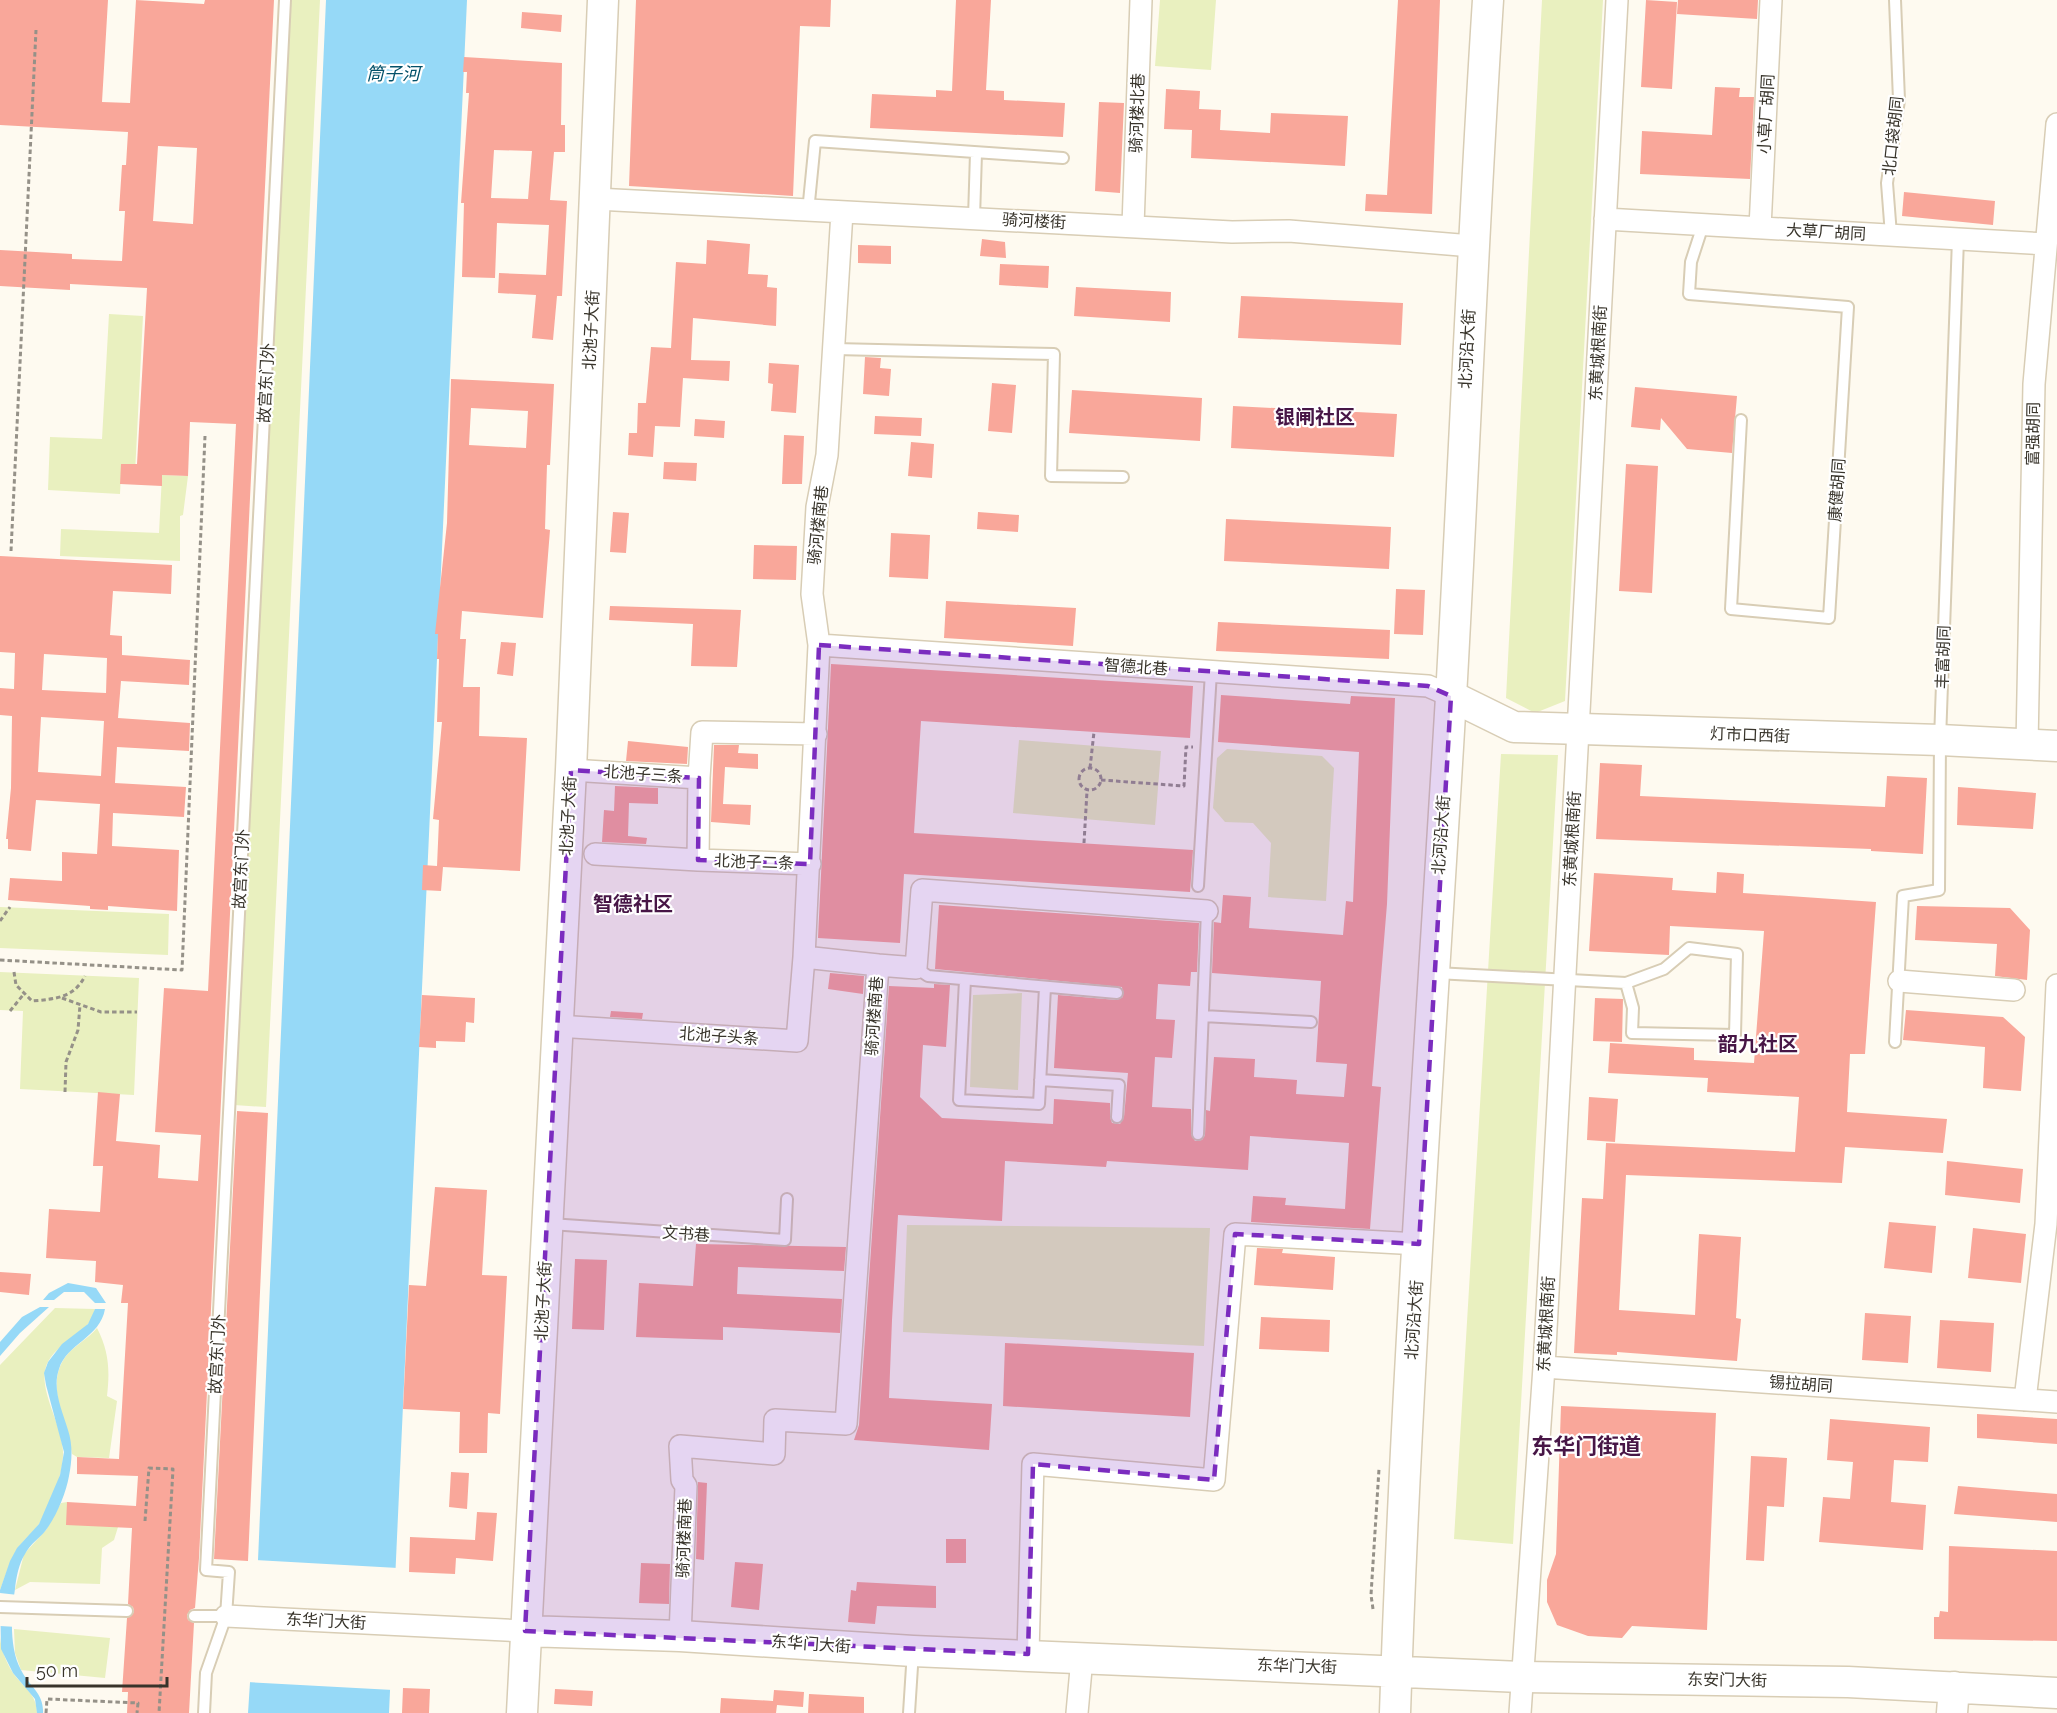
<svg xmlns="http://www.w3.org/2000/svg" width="2057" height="1713" viewBox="0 0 2057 1713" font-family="Raleway,'Noto Sans SC',sans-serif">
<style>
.green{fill:#e9f0bf}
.water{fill:#96d9f7}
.pier{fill:#fefaf0}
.building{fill:#f9a79a;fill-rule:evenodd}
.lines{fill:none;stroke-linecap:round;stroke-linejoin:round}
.lane-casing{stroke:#d8cdb5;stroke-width:14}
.street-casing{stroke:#d8cdb5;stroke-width:24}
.secondary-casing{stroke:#d8cdb5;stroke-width:33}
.path{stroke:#959188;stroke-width:3;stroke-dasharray:4.5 3;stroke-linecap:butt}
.lane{stroke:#fff;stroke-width:10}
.street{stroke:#fff;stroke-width:21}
.secondary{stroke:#fff;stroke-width:30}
.marked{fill:#7b2cbf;fill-opacity:0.2;stroke:#7b2cbf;stroke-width:4.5;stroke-dasharray:12 8;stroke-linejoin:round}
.labels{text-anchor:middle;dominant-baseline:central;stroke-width:4.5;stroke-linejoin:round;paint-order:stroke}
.street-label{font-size:16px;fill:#38342b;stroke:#fff}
.water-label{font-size:18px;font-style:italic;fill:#03516a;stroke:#fff}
.quarter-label{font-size:20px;font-weight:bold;fill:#471646;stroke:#fff}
.district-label{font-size:22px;font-weight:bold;fill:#471646;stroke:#fff}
</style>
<rect width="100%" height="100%" fill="#fefaf0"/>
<path class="green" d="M288,0H320L266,1107L234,1105Z
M1160,0H1216L1211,70L1155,66Z
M1542,0H1603L1565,701L1535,713L1506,698Z
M109,314L143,316L135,473H121L120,494L48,490L50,437L102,439Z
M162,475L188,476L183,515L180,516V561L60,556L61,529L159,533Z
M1019,740L1161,751L1155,825L1013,813Z
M1227,749L1322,756L1334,768L1326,901L1268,897L1271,843L1253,823L1225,822L1213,808L1217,758Z
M1501,754L1558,755L1513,1544L1454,1539Z
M0,907L169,914L168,955L0,948Z
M0,972L139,978L134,1095L20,1089L23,1011L0,1010Z
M1022,993L1018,1090L970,1087L973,995Z
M907,1225L1210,1228L1204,1346L903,1332Z
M55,1308L95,1309C90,1337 50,1342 45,1371C41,1394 62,1426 63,1451C64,1473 51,1505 39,1524C33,1533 24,1539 18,1548C10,1560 5,1577 0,1590V1365Z
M97,1328C109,1351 110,1371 107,1396L117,1401L109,1458L77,1457L72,1454C67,1422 44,1385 66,1356C75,1345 88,1339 97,1328Z
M67,1502L118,1527L114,1540L102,1548L100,1584L30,1582L15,1590L24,1554L46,1530L61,1503Z
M14,1629L110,1638L105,1678L21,1670L15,1653Z
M0,1637C1,1649 6,1662 13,1673C23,1687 37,1694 37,1713H0Z"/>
<path class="water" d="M326,0H467L389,1713H248L258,1560Z
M68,1283L96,1288L106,1303H95L84,1292H64L54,1300H43L49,1293Z
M40,1307H49L20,1333L0,1356V1342L22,1317Z
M95,1309H105C100,1338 67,1343 59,1369C52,1389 62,1410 68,1430C73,1445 72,1461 69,1476C66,1493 57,1515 46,1530C40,1538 30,1544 25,1554C19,1563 16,1578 15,1589C11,1613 9,1648 21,1670C29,1686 44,1693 43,1713H37L35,1699L13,1673L1,1649L0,1590L10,1561L17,1548L39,1524L60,1475L64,1452L46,1385L44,1373L48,1362L62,1344L88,1324Z"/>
<path class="pier" d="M255,1560L398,1568L393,1690L247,1682Z
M0,1593L18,1595L17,1627L0,1626Z"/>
<path class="building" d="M0,0H108L102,102L130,103L136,0L204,4L205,0H274L199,1558L195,1608L190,1610L187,1615L188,1620L194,1623L189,1713H127L128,1692H122L127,1618L134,1612L133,1607L128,1604L132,1528L66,1525L67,1502L136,1506L138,1476L77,1474V1457L119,1459L128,1303H121L123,1285L95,1282L96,1261L46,1258L49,1209L100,1212L103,1166H93L98,1092L120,1094L116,1141L160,1145L158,1178L198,1181L201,1135L155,1132L164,988L208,991L236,424L190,422L188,476L162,475V486L120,484L121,464H137L147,288L70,284V290L0,286V250L72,254V259L122,261L125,211H119L122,165H126L128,132L0,125ZM158,146L197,148L193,224L153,221Z
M636,0H831L830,27L800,26L793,196L629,186Z
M956,0H991L986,90L1004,91V100L1065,103L1063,137L870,128L872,94L936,97V90L952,91Z
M1398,0H1440L1432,214L1365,211L1366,194L1387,195Z
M1646,0L1677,2L1672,89L1641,87Z
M1678,0H1758L1757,19L1677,14Z
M522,12L562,15L561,32L521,28Z
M464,57L562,63L561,125H565V152H554L550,200L567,201L562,296H557L553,340L532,338L536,295L498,293L499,273L546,275L549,225L497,223L495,278L462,277L464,203H461L469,93H466L467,72H463ZM494,150L532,151L528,199L491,198Z
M1715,87L1740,88L1739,97H1754L1750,179L1640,174L1642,131L1712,135Z
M1166,89L1200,91L1199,109L1221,110L1220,130L1270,133L1271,113L1348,116L1345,166L1191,158L1192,130L1164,129Z
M1099,102L1124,103L1120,193L1095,191Z
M1904,192L1995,201L1993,225L1902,216Z
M982,239L1005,242L1006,258L980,256Z
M707,240L750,244L748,274L768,275L767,287L777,288L776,326L693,318L691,360L730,361L729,381L683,378L680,427L655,426L653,457L628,455L629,433H637L638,403H646L651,347L671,348L676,262L706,264Z
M858,245L891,246V264L858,263Z
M1000,264L1049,266L1048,288L999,285Z
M1076,287L1171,292L1170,322L1074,316Z
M1241,296L1403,303L1401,345L1238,338Z
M865,357L881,358L880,368L891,369L889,396L863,394Z
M769,363L799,365L796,413L771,411L773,384L768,383Z
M451,379L554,384L550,465H547L545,529L550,530L543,618L462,611L460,639H466L463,687H480L479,736L527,738L520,871L443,867L441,891L422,890L423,865L437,866L439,820L433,819L442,722H437L439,659H437L438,634H435L447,523ZM471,408L528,411L526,448L469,445Z
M992,383L1016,385L1012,433L988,431Z
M1635,387L1737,396L1732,453L1687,449L1661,418L1660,430L1631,427Z
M1072,390L1202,398L1200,441L1069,433Z
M1233,406L1397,414L1394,457L1231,448Z
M875,416L922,418L921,436L874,434Z
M695,419L725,421L724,438L694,436Z
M784,435L804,436L802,484H782Z
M911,442L934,444L932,478L908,476Z
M664,462L697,463L696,481L663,479Z
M1626,464L1658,466L1652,593L1619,591Z
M613,512L629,513L626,553L610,552Z
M978,512L1019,515L1018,532L977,529Z
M1226,519L1391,527L1389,569L1224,561Z
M891,533L930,535L928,579L889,577Z
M754,545L797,546L796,580L753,579Z
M0,556L172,565L171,594L113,591L110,635L122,636V655L190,660L189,685L121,681L118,718L190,723L189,751L117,747L115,783L186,787L184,817L113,813L112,846L179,850L177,911L108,906V910L90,909V906L8,900L10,878L62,881V852L97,854L100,804L36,800L31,851L8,849V839H6L11,788L12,716L0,715V688L14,689L15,653L0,652ZM44,654L107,658L106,693L42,690ZM41,717L104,721L101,776L38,772Z
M1396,589L1425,590L1423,635L1394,634Z
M946,601L1076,608L1073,646L944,638Z
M610,606L741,610L737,667L691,666L693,624L609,620Z
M1218,622L1390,630L1389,659L1216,651Z
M501,642L516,643L513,676L497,674Z
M831,664L1193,686L1190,738L921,721L914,833L1193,850L1190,892L904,874L900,943L818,938Z
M1221,695L1350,704L1351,696L1395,698L1387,904L1372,1086L1381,1087L1370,1229L1251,1222L1253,1196L1286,1198L1285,1205L1345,1209L1349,1143L1250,1136L1248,1170L1107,1161L1106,1167L1005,1161L1002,1221L898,1215L892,1320L889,1398L992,1404L989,1450L854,1440L859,1425L889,986L934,988V984L950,985L946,1047L923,1045L920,1097L942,1118L1053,1124L1054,1099L1110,1103V1117L1112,1123L1120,1124L1124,1117L1128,1073L1054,1068L1058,995L1117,1000L1123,997L1122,987L935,969L939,905L1199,923L1197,972H1191L1190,986L1158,984L1156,1019L1175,1020L1172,1058L1155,1057L1152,1107L1191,1109V1134L1195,1141L1202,1140L1205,1135L1206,1110L1210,1111L1214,1057L1255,1059L1254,1077L1297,1080L1296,1094L1344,1097L1347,1064L1316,1062L1321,981L1212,973L1214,922L1221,923L1223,895L1251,897L1249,928L1343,935L1346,901L1353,902L1359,752L1218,742Z
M628,741L688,747L687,764L626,761Z
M714,745H739L738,753L758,754V769L725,767L723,804L751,805L750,825L711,822Z
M1600,763L1642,765L1640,796L1885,807L1887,776L1927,778L1923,854L1871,851V849L1596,839Z
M615,786L658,788V804L629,803L628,836L647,838L646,844L602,842L604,810L614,811Z
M1958,787L2036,793L2033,829L1957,825Z
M1717,872L1744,874L1743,893L1876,902L1865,1054H1850L1847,1112L1947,1119L1943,1153L1845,1147L1842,1183L1626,1175L1619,1310L1695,1315L1699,1234L1741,1237L1736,1318L1741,1319L1737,1361L1617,1352V1355L1574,1353L1582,1198L1603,1199L1606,1143L1795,1152L1799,1097L1707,1092L1708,1078L1608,1073L1610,1043L1694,1048V1060L1754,1063L1764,931L1670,926L1669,955L1589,951L1594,873L1673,878L1672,890L1716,893Z
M1917,906L2010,908L2030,930L2027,980L1995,976L1997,944L1915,940Z
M830,973L864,976L863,994L828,989Z
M422,995L475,998L474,1023L466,1022L465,1042L436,1041V1048L419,1047Z
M1595,998L1623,999L1622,1042L1593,1041Z
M1906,1010L2003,1017L2025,1037L2021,1091L1983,1088L1985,1047L1903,1040Z
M611,1011L643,1013L642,1019L610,1017Z
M1589,1097L1618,1099L1615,1142L1587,1140Z
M237,1111L268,1113L248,1561L214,1559Z
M1947,1161L2023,1169L2020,1203L1945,1195Z
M435,1187L487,1190L482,1275L507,1276L500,1414L488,1413L487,1453H459L460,1412L403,1409L409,1285L426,1286Z
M1889,1222L1936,1226L1932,1273L1884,1268Z
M1973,1228L2026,1234L2021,1283L1968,1278Z
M696,1244L846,1247L844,1271L738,1267L737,1294L842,1299L840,1333L723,1327V1340L636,1337L639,1283L693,1286Z
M1257,1248L1283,1249L1282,1253L1335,1257L1333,1290L1254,1285Z
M575,1259L607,1260L604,1330L572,1329Z
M0,1272L31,1274L29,1295L0,1292Z
M1865,1313L1911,1316L1908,1363L1862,1360Z
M1261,1317L1330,1320L1329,1352L1259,1349Z
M1940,1320L1994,1323L1991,1372L1937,1368Z
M1005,1343L1194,1353L1190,1417L1003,1406Z
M1561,1406L1716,1413L1707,1630L1632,1626L1622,1638L1588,1636L1557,1625L1547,1602V1580L1556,1554Z
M1977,1414L2057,1419V1444L1977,1438Z
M1830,1419L1930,1427L1928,1462L1894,1460L1891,1502L1926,1505L1923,1550L1819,1542L1823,1497L1850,1499L1853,1462L1827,1460Z
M1751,1456L1787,1458L1784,1507L1767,1506L1764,1561L1746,1560Z
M451,1472L469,1473L467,1509L449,1507Z
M698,1482L707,1483L704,1560L696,1559Z
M1958,1486L2057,1494V1522L1954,1514Z
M477,1512L497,1513L493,1561L456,1558L455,1574L409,1572L410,1537L475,1540Z
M946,1539H966V1563H946Z
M1949,1546L2057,1551V1641L1934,1639V1617H1939L1940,1611L1948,1612Z
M735,1562L763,1564L759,1610L731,1607Z
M641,1563L670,1564L669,1604L639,1603Z
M857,1582L936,1586V1608L877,1606L875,1624L848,1622L851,1590L856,1591Z
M403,1688L430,1689L429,1713H402Z
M555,1689L593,1691L592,1706L554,1704Z
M774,1690L804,1692L803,1707L777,1705L776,1713H720L721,1698L773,1701Z
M809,1694L864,1697V1713H808Z"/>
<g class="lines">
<g class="lane-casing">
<path id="lane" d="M808,212L815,141L1063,158
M974,218L976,153
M1703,225L1691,262L1689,294L1848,307L1829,618L1731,609L1741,420
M1891,235L1887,183L1899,100L1895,0
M835,349L1054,354L1051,476L1123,477
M1198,886L1211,672
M916,968L928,976L1117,993
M1436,973L1626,983L1633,1008L1632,1033L1735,1035L1737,954L1689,948L1664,969L1626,983
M965,980L959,1100L1039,1104L1045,987
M1203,1016L1311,1022
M1895,1042L1903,896L1939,890L1940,740L1958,239
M1040,1080L1119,1085L1117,1117
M1198,1134L1207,911
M550,1224L785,1240L787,1199
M0,1607L127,1611
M194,1616H226
M204,1713L206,1673L226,1616L229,1572L206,1570L285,0
M909,1713L913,1651"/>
</g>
<g class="street-casing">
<path id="street" d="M596,199L1232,232L1289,231L1472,246
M1605,219L2046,244
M1133,226L1141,0
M1760,228L1771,0
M819,645L1428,686L1451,696
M2027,745L2034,384L2057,124
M571,770L699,778L702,732L816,734
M699,778L698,860L810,864
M595,854L698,860
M878,965L916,968L922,890L1207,911
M1899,981L2014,990
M557,1026L797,1041L804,957
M1544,1367L2057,1402
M2025,1400L2046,1224L2057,985
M226,1616L525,1631
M680,1636L686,1486L682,1480L680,1446L774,1454L775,1420L846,1424L878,965L804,957L819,645L812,594L817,507L827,455L842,212
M1028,1654L1033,1464L1214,1480L1235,1234L1419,1244
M1077,1713L1082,1658
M1520,1713L1544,1367L1617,0"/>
</g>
<g class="secondary-casing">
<path id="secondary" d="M1451,696L1514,727L1940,740L2057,746
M525,1631L680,1636L913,1651L1521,1677L1848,1682L2057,1693
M522,1713L571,770L603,0
M1395,1713C1406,1374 1431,1036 1451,697C1464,465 1473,232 1488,0
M1952,1713L1954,1687"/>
</g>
<path class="path" d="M11,551L36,30
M1079 779a11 11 0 1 1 22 0a11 11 0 1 1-22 0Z
M1090,768L1094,732
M1101,780L1184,786L1186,747H1193
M1084,843L1087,791
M0,921L10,907
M0,960L182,970L205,436
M14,972L16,985L32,1001C55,999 74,998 85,976
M62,998L101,1012H137
M10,1011L23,995
M65,1092L66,1062L78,1030L80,1005
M145,1521L149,1468L173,1469L159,1713
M1373,1609L1371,1595L1379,1469
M46,1713L47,1699L138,1703L137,1713"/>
<use href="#lane" class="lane"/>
<use href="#street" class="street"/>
<use href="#secondary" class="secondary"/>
</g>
<path class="marked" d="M819,645L1428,686L1451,696L1419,1244L1235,1234L1214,1480L1033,1464L1028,1654L525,1631L571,770L699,778L698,860L810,864Z"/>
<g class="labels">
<g class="street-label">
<text transform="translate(1137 113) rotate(-88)">骑河楼北巷</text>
<text transform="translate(1766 114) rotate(-87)">小草厂胡同</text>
<text transform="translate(1893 136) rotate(-84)">北口袋胡同</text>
<text transform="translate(1034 221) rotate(3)">骑河楼街</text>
<text transform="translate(1826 232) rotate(3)">大草厂胡同</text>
<text transform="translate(591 330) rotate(-87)">北池子大街</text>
<text transform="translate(1467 349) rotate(-87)">北河沿大街</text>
<text transform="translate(1598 353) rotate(-87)">东黄城根南街</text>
<text transform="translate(266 383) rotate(-87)">故宫东门外</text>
<text transform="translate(2033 434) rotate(-89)">富强胡同</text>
<text transform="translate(1837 490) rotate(-86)">康健胡同</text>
<text transform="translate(818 525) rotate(-84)">骑河楼南巷</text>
<text transform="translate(1943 657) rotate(-88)">丰富胡同</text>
<text transform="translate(1136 667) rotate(4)">智德北巷</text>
<text transform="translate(1750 735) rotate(2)">灯市口西街</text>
<text transform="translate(643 774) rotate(4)">北池子三条</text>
<text transform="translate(568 816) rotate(-87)">北池子大街</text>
<text transform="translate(1441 835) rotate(-86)">北河沿大街</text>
<text transform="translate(1572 839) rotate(-87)">东黄城根南街</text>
<text transform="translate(754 862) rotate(2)">北池子二条</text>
<text transform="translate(241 869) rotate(-87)">故宫东门外</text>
<text transform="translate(874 1016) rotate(-86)">骑河楼南巷</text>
<text transform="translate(719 1036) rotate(4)">北池子头条</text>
<text transform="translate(686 1234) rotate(4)">文书巷</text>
<text transform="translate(543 1301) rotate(-87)">北池子大街</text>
<text transform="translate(1414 1320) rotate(-86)">北河沿大街</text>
<text transform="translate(1546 1324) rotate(-87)">东黄城根南街</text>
<text transform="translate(217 1354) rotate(-87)">故宫东门外</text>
<text transform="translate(1801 1384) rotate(4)">锡拉胡同</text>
<text transform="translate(684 1538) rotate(-88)">骑河楼南巷</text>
<text transform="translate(326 1621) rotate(3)">东华门大街</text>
<text transform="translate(811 1644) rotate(4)">东华门大街</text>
<text transform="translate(1297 1666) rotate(2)">东华门大街</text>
<text transform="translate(1727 1680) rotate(1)">东安门大街</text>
</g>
<g class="water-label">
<text x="393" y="73">筒子河</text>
</g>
<g class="quarter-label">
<text x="1315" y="417">银闸社区</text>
<text x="633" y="904">智德社区</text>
<text x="1758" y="1044">韶九社区</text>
</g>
<g class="district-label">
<text x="1586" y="1446">东华门街道</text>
</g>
</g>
<path d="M27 1677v9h140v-9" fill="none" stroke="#38342b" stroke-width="3"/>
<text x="36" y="1677" font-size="18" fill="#38342b" stroke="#ffffff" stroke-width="4.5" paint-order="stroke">50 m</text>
</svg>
